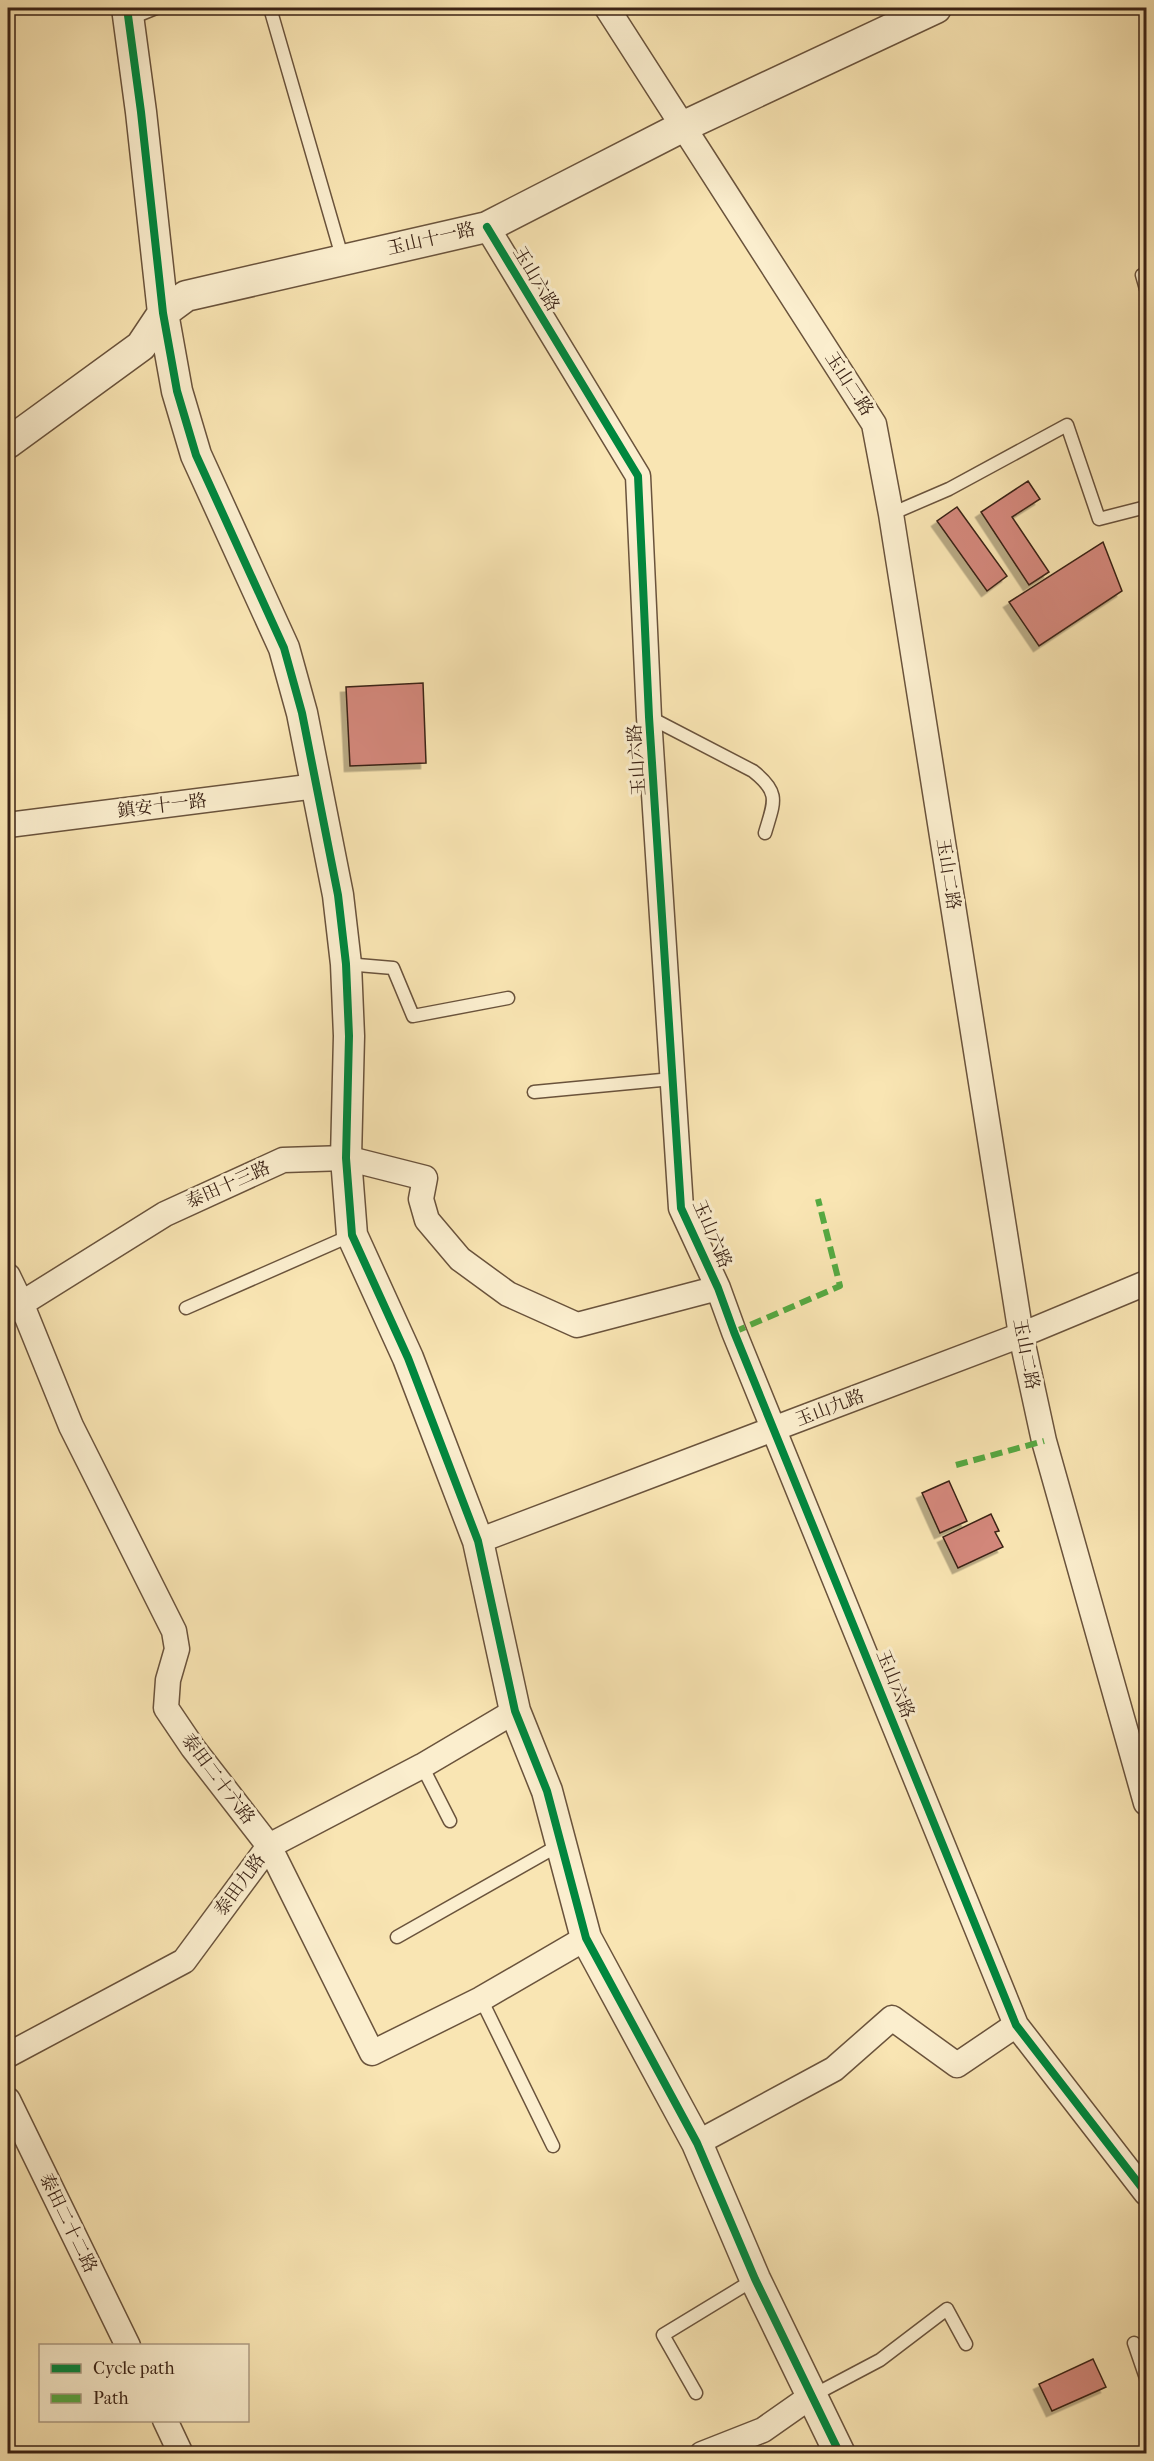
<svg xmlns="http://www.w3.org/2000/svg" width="1154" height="2461" viewBox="0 0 1154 2461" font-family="'IM FELL French Canon','Noto Serif TC',serif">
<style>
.building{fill:#d4887b;stroke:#3a2215;stroke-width:1.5;filter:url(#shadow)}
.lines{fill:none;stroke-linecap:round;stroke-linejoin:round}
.service-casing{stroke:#6a533c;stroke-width:15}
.minor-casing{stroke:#6a533c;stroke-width:27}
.tertiary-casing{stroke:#6a533c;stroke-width:33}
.service{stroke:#fbeece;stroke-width:12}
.minor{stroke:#fbeece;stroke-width:24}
.tertiary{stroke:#fbeece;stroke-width:30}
.quiet{stroke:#55aa42;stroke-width:6;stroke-dasharray:12 6;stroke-linecap:butt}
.cycleway-casing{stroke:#fbeece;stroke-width:11}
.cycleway{stroke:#00873e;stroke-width:8}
.labels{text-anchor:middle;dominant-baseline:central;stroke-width:6;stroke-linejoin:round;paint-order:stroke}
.street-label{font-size:18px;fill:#3a2215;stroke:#fbeece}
</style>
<defs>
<filter id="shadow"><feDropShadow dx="-5.5" dy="5.5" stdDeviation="0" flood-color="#0004"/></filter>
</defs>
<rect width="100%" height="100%" fill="#f9e5b3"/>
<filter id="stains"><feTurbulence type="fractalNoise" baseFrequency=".00333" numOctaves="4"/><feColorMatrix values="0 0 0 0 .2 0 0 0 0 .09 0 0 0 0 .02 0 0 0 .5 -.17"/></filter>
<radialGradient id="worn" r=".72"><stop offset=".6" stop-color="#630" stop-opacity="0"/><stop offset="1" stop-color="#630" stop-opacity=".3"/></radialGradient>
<path class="building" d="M1028,481L1040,499L1012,517L1049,572L1029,585L981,512Z
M957,507L1007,576L987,591L937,521Z
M1103,542L1122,591L1039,646L1009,602Z
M423,683L426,763L350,766L346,687Z
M949,1481L967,1521L940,1533L922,1493Z
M991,1514L999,1531L995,1532L1003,1547L958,1568L943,1537Z
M1093,2359L1106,2387L1052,2411L1039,2384Z"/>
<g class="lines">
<g class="service-casing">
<path id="service" d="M270,8L343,260
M129,19L156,8
M1146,273L1142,275L1146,289
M891,514L949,489L1067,425L1099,519L1146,507
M649,717L753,771C781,793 774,802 765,833
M346,964L393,968L413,1016L508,998
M534,1092L672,1079
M186,1308L352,1235
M422,1766L450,1821
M397,1937L561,1844
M481,1999L553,2146
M1134,2343L1146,2378
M696,2393L663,2335L755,2279
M810,2397L880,2360L947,2309L966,2344"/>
</g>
<g class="minor-casing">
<path id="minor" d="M607,8L874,424L891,514L1021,1335L1044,1441L1146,1803
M487,227L638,476L649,717L681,1208L718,1288L734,1332L1016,2025L1146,2193
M8,825L316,786
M8,1276L22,1305L71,1426L174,1631L177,1649L168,1680L166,1708L193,1748L269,1846L372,2053L481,1999L586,1938
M8,1312L165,1214L283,1160L346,1158L425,1178L421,1199L427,1220L460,1259L508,1294L577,1325L718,1288
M478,1541L1021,1335L1146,1283
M8,2055L184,1961L269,1846L422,1766L515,1711
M8,2100L128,2346
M697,2143L834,2069L892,2018L957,2065L1016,2025
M165,2420L181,2454
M702,2454L763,2430L810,2397"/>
</g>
<g class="tertiary-casing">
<path id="tertiary" d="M127,8L141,112L163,313L177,391L196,455L284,648L302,713L338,895L346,964L349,1036L346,1158L352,1235L408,1358L478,1541L515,1711L547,1791L586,1938L697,2143L755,2279L840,2454
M8,443L141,346L163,313L186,296L487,227L682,127L936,8"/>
</g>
<use href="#service" class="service"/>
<use href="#minor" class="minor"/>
<use href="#tertiary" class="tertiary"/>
<path class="quiet" d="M734,1332L840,1286L818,1199
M956,1465L1044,1441"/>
<g class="cycleway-casing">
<path id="cycleway" d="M127,8L141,112L163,313L177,391L196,455L284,648L302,713L338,895L346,964L349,1036L346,1158L352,1235L408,1358L478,1541L515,1711L547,1791L586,1938L697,2143L755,2279L840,2454
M487,227L638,476L649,717L681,1208L718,1288L734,1332L1016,2025L1146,2193"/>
</g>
<use href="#cycleway" class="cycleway"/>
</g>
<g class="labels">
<g class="street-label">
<text transform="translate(431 239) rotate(-13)">玉山十一路</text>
<text transform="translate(536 279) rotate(59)">玉山六路</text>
<text transform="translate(849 384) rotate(57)">玉山二路</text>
<text transform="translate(637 760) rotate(-94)">玉山六路</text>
<text transform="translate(162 806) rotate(-7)">鎮安十一路</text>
<text transform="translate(948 874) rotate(81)">玉山二路</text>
<text transform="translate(228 1185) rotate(-24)">泰田十三路</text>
<text transform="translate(712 1234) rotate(67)">玉山六路</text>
<text transform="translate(1026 1354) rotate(79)">玉山二路</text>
<text transform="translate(830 1408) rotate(-21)">玉山九路</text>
<text transform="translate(895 1684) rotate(68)">玉山六路</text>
<text transform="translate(218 1779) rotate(53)">泰田二十六路</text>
<text transform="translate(240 1885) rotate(-54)">泰田九路</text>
<text transform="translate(68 2223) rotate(64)">泰田二十二路</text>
</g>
</g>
<rect width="1154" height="2461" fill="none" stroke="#f9e5b3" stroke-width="30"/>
<rect x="9" y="9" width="1136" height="2443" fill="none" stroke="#3a2215" stroke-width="3"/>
<rect x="15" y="15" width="1124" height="2431" fill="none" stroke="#3a2215" stroke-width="1.5"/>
<rect x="39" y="2344" width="210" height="78" fill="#fbeece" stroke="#ae9c84" stroke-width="1.5"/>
<rect x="51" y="2364" width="30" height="9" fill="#00873e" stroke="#ae9c84" stroke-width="1.5"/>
<text x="93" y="2374" font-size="18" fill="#3a2215">Cycle path</text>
<rect x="51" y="2394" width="30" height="9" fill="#55aa42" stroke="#ae9c84" stroke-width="1.5"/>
<text x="93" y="2404" font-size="18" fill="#3a2215">Path</text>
<rect width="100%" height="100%" filter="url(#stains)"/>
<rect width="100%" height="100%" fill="url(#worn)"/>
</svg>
